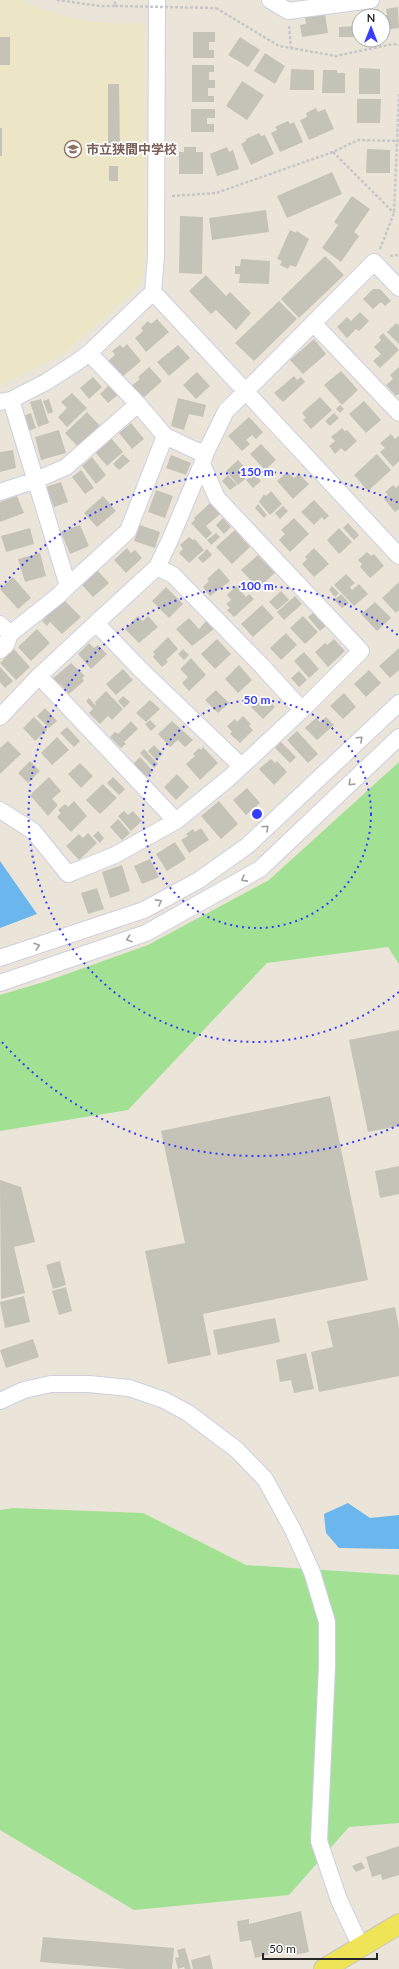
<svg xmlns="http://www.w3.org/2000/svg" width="399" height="1969" viewBox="0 0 399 1969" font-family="Lato,'Noto Sans JP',sans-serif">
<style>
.education{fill:#ece6c7}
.green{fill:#a2e194}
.water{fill:#6ab6ed}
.building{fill:#c5c2b8}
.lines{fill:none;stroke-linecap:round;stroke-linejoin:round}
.minor-casing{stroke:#cecee1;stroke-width:18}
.major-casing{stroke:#c7c7c7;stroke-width:22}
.path{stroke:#c7c7c7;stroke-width:2.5;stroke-dasharray:3 2;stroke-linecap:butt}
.minor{stroke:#fff;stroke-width:16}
.major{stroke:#efe358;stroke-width:20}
.path-bridge{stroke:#c7c7c7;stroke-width:2.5;stroke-dasharray:3 2;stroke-linecap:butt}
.oneway{stroke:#9e9e9e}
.ring{fill:none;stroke:#373df8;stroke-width:2;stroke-dasharray:2 4}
.labels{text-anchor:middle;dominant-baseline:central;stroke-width:3.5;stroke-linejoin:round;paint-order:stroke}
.education-label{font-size:13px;font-weight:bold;fill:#785e54;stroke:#fff;text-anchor:start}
.centre{fill:#373df8;stroke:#fff;stroke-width:2}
.ring-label{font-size:12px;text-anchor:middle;font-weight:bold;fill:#373df8;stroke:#fff;stroke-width:3.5;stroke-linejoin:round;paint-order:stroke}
</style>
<rect width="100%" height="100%" fill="#eae5d8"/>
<path class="education" d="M0,0H21L28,5L74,19L116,24L145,23V274L141,282L131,294L61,355L0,385Z"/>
<path class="green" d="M399,762V964L388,947L267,963L128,1110L0,1131V995L47,981L148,945L269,880Z
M13,1508L143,1513L246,1565L399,1575V1823L349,1827L289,1895L134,1910L0,1830V1510Z"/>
<path class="water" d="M0,861L37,914L0,928Z
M348,1503L370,1518L399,1515V1549L339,1548L326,1533L324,1514Z"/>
<path class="building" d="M398,7L399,28L384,30L383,16L387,15L386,9Z
M378,9L379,16H371L370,10Z
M325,14L328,33L302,37L300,25L306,24L305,17Z
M359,26V37H339V27Z
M193,32H215V42H209V50H214V58H193Z
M0,37H10V65H0Z
M240,37L260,50L248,67L228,55Z
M265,53L285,66L275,84L254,71Z
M192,65H214V72H209V80H215V88H208V96H214V102H192Z
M359,68L380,69V94H359Z
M291,69L314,70V90H290Z
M323,70H337V73H345V93H322Z
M242,81L264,95L247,120L226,106Z
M108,84H119L120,152H108Z
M357,99H381L380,123H357Z
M316,108L318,112L325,109L334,129L309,140L300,120L307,117L306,113Z
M191,109H215V118H207V124H214V132H191Z
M288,121L290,124L294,122L303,142L280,152L271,133L277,130L275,127Z
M0,128H2V156H0Z
M259,133L261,136L265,135L274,154L251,165L241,144L246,141V139Z
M184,147H196V152H203V174H179V152H184Z
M227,147L229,152L233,150L239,169L217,176L210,154Z
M367,149L390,150V173H366Z
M109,166H118V181H109Z
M332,172L342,194L287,218L277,196Z
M352,196L370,209L354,232L359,236L341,262L322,248L338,225L334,222Z
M266,210L269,232L212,240L209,218Z
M180,216L203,217L202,274L179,273Z
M290,230L296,233L297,231L309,239L296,267L290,265L288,269L280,265L282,261L277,259Z
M325,256L344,275L299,318L281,299Z
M241,259L270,261L269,284L239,283L240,274H235V266H240Z
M206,275L226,296L230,292L251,313L236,330L216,310L211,314L189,291Z
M373,289H380L391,301L385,306L381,302L373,309L363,299Z
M279,301L297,319L254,361L235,343Z
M360,312L369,321L359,331L356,329L347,338L337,327L347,317L351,321Z
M157,319L169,332L146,352L135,338L143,331L141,328L148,321L151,324Z
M396,323L399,325V344L387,332Z
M383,333L399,350L380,368L373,361L381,354L374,347L381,340L379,337Z
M314,339L326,354L303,374L290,360Z
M127,344L141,361L122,377L108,361L115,355L112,351L120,345L123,348Z
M178,345L190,358L169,376L157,362Z
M149,367L162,381L141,400L130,387L140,379L138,377Z
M399,367V394L396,396L386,385L393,379L390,375Z
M341,371L358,390L342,405L324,385Z
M197,372L210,386L196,399L183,385Z
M294,376L297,380L301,377L305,382L283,402L274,393Z
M93,377L102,387L89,399L80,388Z
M110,384L119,394L108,403L100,394Z
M72,393L87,408L67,427L58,417L67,408L61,402Z
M320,397L332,410L311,429L303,420L306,418L302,413Z
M178,398L206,405L203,417L189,414L184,430L171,426Z
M41,399L49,423L38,427L30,402Z
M49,399L53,412L48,414L43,401Z
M364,401L381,420L366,433L349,414Z
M340,405L344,409L340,413L336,409Z
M87,412L100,426L78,447L65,433Z
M31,413L36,428L28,431L23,416Z
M334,413L339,418L330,426L325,421Z
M249,417L263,432L256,439L252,435L246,440L250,444L242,451L228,436Z
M131,423L144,439L132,449L119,433Z
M342,428L345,431L347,430L357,441L345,452L341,448L335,454L329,446L335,441L331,437Z
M59,430L66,453L41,460L35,437Z
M391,434L395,439L398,436L399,437V461L393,467L380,452L385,448L380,443Z
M111,438L123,452L107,466L95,452Z
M261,444L276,460L265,470L250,454Z
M13,450L16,468L0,472V452Z
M123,454L130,461L119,470L113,464Z
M377,454L391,470L368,491L354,475Z
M171,455L191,463L186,475L166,468Z
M92,457L106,475L96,484L82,466Z
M238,460L251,474L238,485L226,471Z
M81,470L94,488L85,494L72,477Z
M287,472L294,478L299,474L309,484L293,499L277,481Z
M254,473L261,481L253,488L246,480Z
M228,475L237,485L230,490L222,481Z
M61,482L68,502L54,507L46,487Z
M393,485L396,488L399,485V509L395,512L384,499L388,495L385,492Z
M156,490L173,496L165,518L148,512Z
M271,491L282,504L270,515L259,502L264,494L266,496Z
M17,496L24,513L0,522V502Z
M103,496L116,511L97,527L84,513Z
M314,500L329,516L324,520L322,517L314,525L301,512Z
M210,503L220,514L206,526L212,533L206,539L191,523L195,520L194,518Z
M258,504L267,515L264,518L255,508Z
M283,506L288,511L280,519L275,513Z
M223,518L231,527L224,534L216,525Z
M294,518L309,534L290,552L279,540L285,534L281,530Z
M348,523L359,535L354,540L343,528Z
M80,525L89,546L70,554L61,532Z
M140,525L160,532L155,548L134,541Z
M30,528L34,544L6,552L1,536Z
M339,528L352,542L339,554L327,540Z
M235,530L250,547L232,564L216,547Z
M216,533L220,537L211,545L207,540Z
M189,537L193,540L195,539L204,550L189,563L179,553L183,549L180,545Z
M127,548L131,553L135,550L142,558L126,573L114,560Z
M314,548L329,564L314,577L302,564L307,559L305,557Z
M207,549L212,555L203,563L198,558Z
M367,552L371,556L374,554L384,566L370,578L360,567L362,564L358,560Z
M40,553L46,576L25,582L18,559Z
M258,555L275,573L258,588L241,570Z
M219,568L230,581L210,596L203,587L209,581L207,579Z
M96,569L109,583L93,597L81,584Z
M346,574L355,583L350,587L352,590L359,584L368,594L354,606L334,585Z
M13,577L31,598L18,609L0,589Z
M399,582V610L396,613L382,598Z
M236,586L246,597L249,594L254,599L234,617L227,610L230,608L226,604L231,600L227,595Z
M332,586L339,593L335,597L329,590Z
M166,587L183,604L169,618L152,601Z
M281,591L289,600L277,610L269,602Z
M341,594L349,603L342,608L334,600Z
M295,596L302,604L284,620L277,612Z
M63,599L81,617L62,634L50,622L47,626L42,621L46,617L44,616Z
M375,602L391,618L377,631L361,614Z
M262,605L274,618L253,637L241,624Z
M314,612L326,626L320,631L308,617Z
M138,616L143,621L148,616L158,627L139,643L125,629Z
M303,616L318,632L305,644L290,628Z
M189,618L199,629L206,621L214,629L192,646L176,629Z
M37,629L50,643L31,661L18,647Z
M286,633L297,645L281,660L270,648Z
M168,637L178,649L166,660L168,662L162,667L153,657L155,654L153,652Z
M217,639L231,654L215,669L201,654Z
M334,639L345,651L328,667L315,652L325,643L327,645Z
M89,643L94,648L98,645L107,654L91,669L78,654Z
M399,648V670L390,678L379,666Z
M14,649L30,667L16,680L0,663Z
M183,649L189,655L184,660L178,654Z
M304,652L319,669L309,678L294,661Z
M191,658L206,675L189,691L182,683L188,677L180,669Z
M71,663L85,676L82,678L84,681L69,694L60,684L57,687L51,680Z
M239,665L252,680L238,693L225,679Z
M0,667L13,681L5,688L0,682Z
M123,669L133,680L116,695L106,684Z
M369,670L381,683L366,697L354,684Z
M299,671L307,680L299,687L291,678Z
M216,690L229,703L218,713L205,700Z
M106,691L123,709L112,720L108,716L100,724L89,713L93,709L86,701L89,698L96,706L95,702Z
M344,693L356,707L343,719L330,706Z
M123,696L130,702L124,708L118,701Z
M261,698L264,700L266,698L275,707L263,719L251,707Z
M150,700L160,709L146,722L136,713Z
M45,708L57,721L49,728L37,716Z
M243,716L251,724L249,726L253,730L240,743L230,734L232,732L227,726L235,719L237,722Z
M34,717L47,730L35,741L23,728Z
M326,717L334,725L317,740L305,728L316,718L320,722Z
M150,720L156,726L151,731L145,724Z
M131,721L138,729L124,742L126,744L121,748L110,737L115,732L118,734Z
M172,721L193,740L185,747L178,740L170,747L158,734Z
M67,727L80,741L74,747L60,733Z
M297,731L318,754L308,763L287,740Z
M57,737L69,750L52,765L41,753Z
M8,741L21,754L0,774V748Z
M281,742L296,757L290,763L275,748Z
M154,745L163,754L156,760L148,751Z
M203,747L218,763L200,780L186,764L195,756L193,754L199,748L201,750Z
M144,749L158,764L154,768L140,753Z
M140,757L153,771L145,778L132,765Z
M271,759L275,763L277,761L287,772L274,785L259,769Z
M30,761L40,771L28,783L18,773Z
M80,763L93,776L81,788L68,774Z
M177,774L189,787L176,800L164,787Z
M49,777L61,791L52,799L58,805L48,816L30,795Z
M113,777L125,789L119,795L107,783Z
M103,784L117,798L100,814L86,800Z
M247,788L260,803L246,815L233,800Z
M74,801L87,816L71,832L57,817L61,813L58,810L65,804L68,807Z
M219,801L238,824L221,839L201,816Z
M124,811L128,815L133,811L142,821L131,831L118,816Z
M118,819L130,833L122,840L110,827Z
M201,828L209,840L189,853L181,840L188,836L186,834L193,829L195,832Z
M98,831L104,838L100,843L93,836Z
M88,833L97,843L79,860L66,846L79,834L83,838Z
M175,842L186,859L167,871L156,854Z
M150,859L159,877L142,884L134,866Z
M122,865L130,891L110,898L102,872Z
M97,888L104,909L88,914L81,893Z
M399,1030V1126L368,1132L349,1040Z
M330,1096L368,1280L203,1314L211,1355L168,1364L145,1251L185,1243L161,1131Z
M399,1166V1194L380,1198L375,1171Z
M0,1180L21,1187L35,1242L14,1247L25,1293L1,1299Z
M60,1261L66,1285L53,1289L46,1265Z
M66,1287L72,1311L59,1315L52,1291Z
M24,1296L30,1322L5,1328L0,1302Z
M395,1307L399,1328V1376L319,1392L311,1352L333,1347L327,1321Z
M275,1318L280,1342L218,1355L213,1330Z
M33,1339L39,1357L6,1368L0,1350Z
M306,1353L314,1389L294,1393L291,1380L280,1382L276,1360Z
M399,1846V1875L382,1880L381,1874L372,1877L366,1857Z
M361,1862L365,1868L356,1872L352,1866Z
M301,1911L309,1952L295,1955L293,1948L255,1958L251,1940L240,1942L237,1921L249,1919V1924Z
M43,1937L174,1948L172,1969H127L40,1962Z
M185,1948L191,1969H185L184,1967L178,1969L175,1958L179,1957L177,1950Z
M210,1955L213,1969H193L191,1960Z"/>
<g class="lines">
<g class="minor-casing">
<path id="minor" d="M270,0L288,11L371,0
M153,292L399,556
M313,323L399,413
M89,353L138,404L165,436L197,451L206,452
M0,402L11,400L46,382L77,362L89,353L153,292L156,256L157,0
M0,492L36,480L66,467L138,404
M157,567L170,540L202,464
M68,586L128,531L165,436
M0,624L10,634L59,595L68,586L11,400
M0,650L6,645L10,634
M39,676L96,623
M0,717L39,676L176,821L115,855L68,874L33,831L0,810
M240,767L235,760L140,669L96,623L157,567L173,575L262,666L302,710
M176,821L229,778L302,710L361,651L217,498L202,464L206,452L226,411L374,262L399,288
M0,958L144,910L199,880L247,846L399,703
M0,983L146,933L260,869L399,737
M0,1401L24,1390L51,1384H89L129,1388L164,1400L188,1413L237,1450L265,1479L292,1528L312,1572L327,1622V1666L319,1841L339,1900L361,1947"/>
</g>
<g class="major-casing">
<path id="major" d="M324,1969L399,1924"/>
</g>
<path class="path" d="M57,0L100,6H115V0
M216,8L279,46L336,56L393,44L399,45
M289,26L291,48
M333,152L394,213
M172,196L216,193L333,152L358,140L399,141
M380,249L394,213L399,94
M390,256L399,255"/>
<use href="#minor" class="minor"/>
<use href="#major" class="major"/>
<path class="path-bridge" d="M115,6L216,8"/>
</g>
<defs><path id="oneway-chevron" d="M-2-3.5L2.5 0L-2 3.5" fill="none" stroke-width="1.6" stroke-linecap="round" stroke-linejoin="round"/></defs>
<g class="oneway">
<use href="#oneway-chevron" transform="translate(360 739) rotate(-43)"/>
<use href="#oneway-chevron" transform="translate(351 783) rotate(136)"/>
<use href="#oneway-chevron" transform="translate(266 828) rotate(-43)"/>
<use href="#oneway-chevron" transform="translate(244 879) rotate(151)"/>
<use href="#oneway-chevron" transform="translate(159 902) rotate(-29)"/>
<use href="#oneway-chevron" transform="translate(129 939) rotate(161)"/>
<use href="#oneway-chevron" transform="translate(37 946) rotate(-17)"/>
</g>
<g class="ring">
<circle cx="257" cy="814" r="114"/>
<path d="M399 992A228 228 0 1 1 399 636"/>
<path d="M399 1125A342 342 0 0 1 1 1041M1 587A342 342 0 0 1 399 503"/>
</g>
<defs>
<g id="school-ring" transform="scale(0.9)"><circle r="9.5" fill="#fff" stroke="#8d6e63" stroke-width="1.5"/><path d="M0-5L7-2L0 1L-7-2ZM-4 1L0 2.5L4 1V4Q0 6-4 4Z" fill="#8d6e63"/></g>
</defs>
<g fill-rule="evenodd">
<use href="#school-ring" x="73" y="149"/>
</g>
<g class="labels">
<g class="education-label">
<text x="86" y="149">市立狭間中学校</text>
</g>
</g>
<circle cx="257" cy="814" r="6" class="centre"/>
<g class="ring-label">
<text x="257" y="476">150 m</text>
<text x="257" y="590">100 m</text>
<text x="257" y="704">50 m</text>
</g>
<g transform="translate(371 28)"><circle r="19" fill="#ffffff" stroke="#a9a9a9"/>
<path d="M0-3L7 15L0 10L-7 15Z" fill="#373df8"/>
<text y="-6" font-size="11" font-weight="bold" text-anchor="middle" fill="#272727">N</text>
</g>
<path d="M263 1953v6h114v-6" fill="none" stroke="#272727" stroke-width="2"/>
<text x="269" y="1953" font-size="12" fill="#272727" stroke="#ffffff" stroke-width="3" paint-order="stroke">50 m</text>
</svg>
